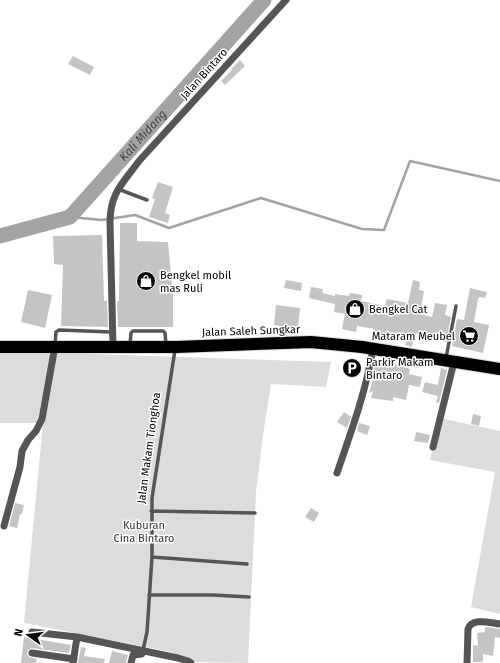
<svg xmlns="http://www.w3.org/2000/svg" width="500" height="663" viewBox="0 0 500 663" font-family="'Fira Sans',sans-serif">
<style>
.green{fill:#dcdcdc}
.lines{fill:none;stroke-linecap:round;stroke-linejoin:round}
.stream{stroke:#a3a3a3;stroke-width:2.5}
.river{stroke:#a3a3a3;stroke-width:15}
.building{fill:#c4c4c4}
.highway-casing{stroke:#dbdbdb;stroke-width:14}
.lane{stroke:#555;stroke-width:3.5}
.street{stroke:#555;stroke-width:7}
.highway{stroke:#000;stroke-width:12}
.labels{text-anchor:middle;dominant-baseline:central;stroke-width:3;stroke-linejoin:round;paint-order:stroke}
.street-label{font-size:11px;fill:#000;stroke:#fff}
.poi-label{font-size:11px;fill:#000;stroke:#fff;text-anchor:start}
.park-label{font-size:11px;fill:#333;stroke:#fff}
.water-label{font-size:12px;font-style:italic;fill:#444;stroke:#fff}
</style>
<rect width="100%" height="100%" fill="#fff"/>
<path class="green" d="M0,351L331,362L326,387L271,384L263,435L256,492L248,663L194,662L171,652L24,623L43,423H0Z
M440,418L500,431V614L471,607L495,472L430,460Z"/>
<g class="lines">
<path class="stream" d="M70,217L102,220L135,215L169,228L261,198L362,229L384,230L410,161L500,181"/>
<path class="river" id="s1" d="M0,236L70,217L264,0"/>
</g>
<path class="building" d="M73,56L94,67L90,75L68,64Z
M240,60L245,66L225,85L221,81L232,70L231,69Z
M158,182L173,187L165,213L170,215L168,223L149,217L155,199L152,198Z
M120,223H137V241L168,242L173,297V327H118L117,301H119Z
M102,235L104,301H107L108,327L61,326L63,265L54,264L53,236Z
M286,280L302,283L301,291L284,288Z
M413,280L420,282L419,290L424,291L420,314L432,317L435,303L447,305L445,315L451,317L446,342L431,339V337L414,333L412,347L405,345L407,340L392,337V339L381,337V335L374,333L375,329L357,326L356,332L342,329L345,314L334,312L335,304L309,298L311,287L323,289L322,293L335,296V294L349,296L350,293L362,295L361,301L385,306L387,299L408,303Z
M470,288L487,292L485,298L479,297L478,299L474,322L489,325L483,353L452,346L457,319L464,320Z
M28,290L52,295L45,328L21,322Z
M276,305L300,308L298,328L274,325Z
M375,364L388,367V365L401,366L410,369L409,374L422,377L420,387L409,385L406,400L393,397V401L371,398L373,391L369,393L374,376H372Z
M441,368L447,370L439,403L436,402L438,396L422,392L425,382L438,385Z
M344,412L351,417L347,428L337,422Z
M473,414L481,416L479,426L471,424Z
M359,423L370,426L367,435L357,431Z
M416,432L430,435L428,443L414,441Z
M15,503L24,505L22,514H20L17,528L9,526Z
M311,508L319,513L314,522L305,517Z
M485,627L500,629V638L495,637L493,656L483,654V662H473V645L478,646L477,633L485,632Z
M24,637L71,645L69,653L31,648L28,650L27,654L29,657L37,659L36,663H21Z
M81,647L86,648L84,656L105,659L104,663H78Z
M112,651L128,655L126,663H109Z"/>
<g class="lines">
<g class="highway-casing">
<path id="highway" d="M0,347H176L311,342L362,347L500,369"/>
</g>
<path class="lane" d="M118,189L147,200
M55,344L56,332L59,330L112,332
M130,345L131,333L133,331H163L165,333L166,344
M446,358L456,306
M151,511L255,513
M152,557L247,564
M149,595H213L249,597
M143,650L147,632L152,557V498L175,350"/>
<path class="street" d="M113,347L110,222C110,193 123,183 139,161L286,0
M433,447L454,362
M337,473C351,432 366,392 373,348
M4,526L20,467L22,451L28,440L36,431L42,419L55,346
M32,632L77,637L178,658L188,661L191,663
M32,653L74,659
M73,663L77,637
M131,663L133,655L142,654L143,650
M467,663L468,629C472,617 490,623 500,624"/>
<use href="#highway" class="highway"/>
</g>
<defs>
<g id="shop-disc" transform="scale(1)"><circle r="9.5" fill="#000" stroke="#fff"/><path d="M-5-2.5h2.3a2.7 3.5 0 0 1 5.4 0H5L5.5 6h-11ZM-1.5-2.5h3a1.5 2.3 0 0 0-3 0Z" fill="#fff"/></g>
<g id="supermarket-disc" transform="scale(1)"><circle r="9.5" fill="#000" stroke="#fff"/><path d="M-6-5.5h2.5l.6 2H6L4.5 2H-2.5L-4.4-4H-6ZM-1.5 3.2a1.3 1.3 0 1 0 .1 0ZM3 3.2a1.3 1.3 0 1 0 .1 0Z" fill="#fff"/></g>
<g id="parking-disc" transform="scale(1)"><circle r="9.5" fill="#000" stroke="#fff"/><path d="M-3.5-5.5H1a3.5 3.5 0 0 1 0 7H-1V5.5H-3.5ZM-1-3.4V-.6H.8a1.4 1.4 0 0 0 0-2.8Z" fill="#fff"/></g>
</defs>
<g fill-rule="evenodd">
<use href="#shop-disc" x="146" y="281"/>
<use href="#shop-disc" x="355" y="309"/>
<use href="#supermarket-disc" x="469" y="336"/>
<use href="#parking-disc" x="352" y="368"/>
</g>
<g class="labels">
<g class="street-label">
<text transform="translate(204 74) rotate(-48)">Jalan Bintaro</text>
<text transform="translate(251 331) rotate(-2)">Jalan Saleh Sungkar</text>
<text transform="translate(149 448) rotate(-82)">Jalan Makam Tionghoa</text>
</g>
<g class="poi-label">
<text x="160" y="275">Bengkel mobil<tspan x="160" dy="13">mas Ruli</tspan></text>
<text x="369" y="309">Bengkel Cat</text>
<text x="455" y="336" text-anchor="end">Mataram Meubel</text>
<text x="366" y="362">Parkir Makam<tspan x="366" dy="13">Bintaro</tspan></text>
</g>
<g class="park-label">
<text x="144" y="525">Kuburan<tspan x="144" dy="13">Cina Bintaro</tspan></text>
</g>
<g class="water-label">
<text stroke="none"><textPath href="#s1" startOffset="182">Kali Midang</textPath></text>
</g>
</g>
<g transform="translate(28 635) rotate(284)" stroke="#ffffff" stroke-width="3" paint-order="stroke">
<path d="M0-3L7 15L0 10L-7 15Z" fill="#000000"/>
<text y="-6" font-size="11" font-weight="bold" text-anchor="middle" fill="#000000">N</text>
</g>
</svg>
